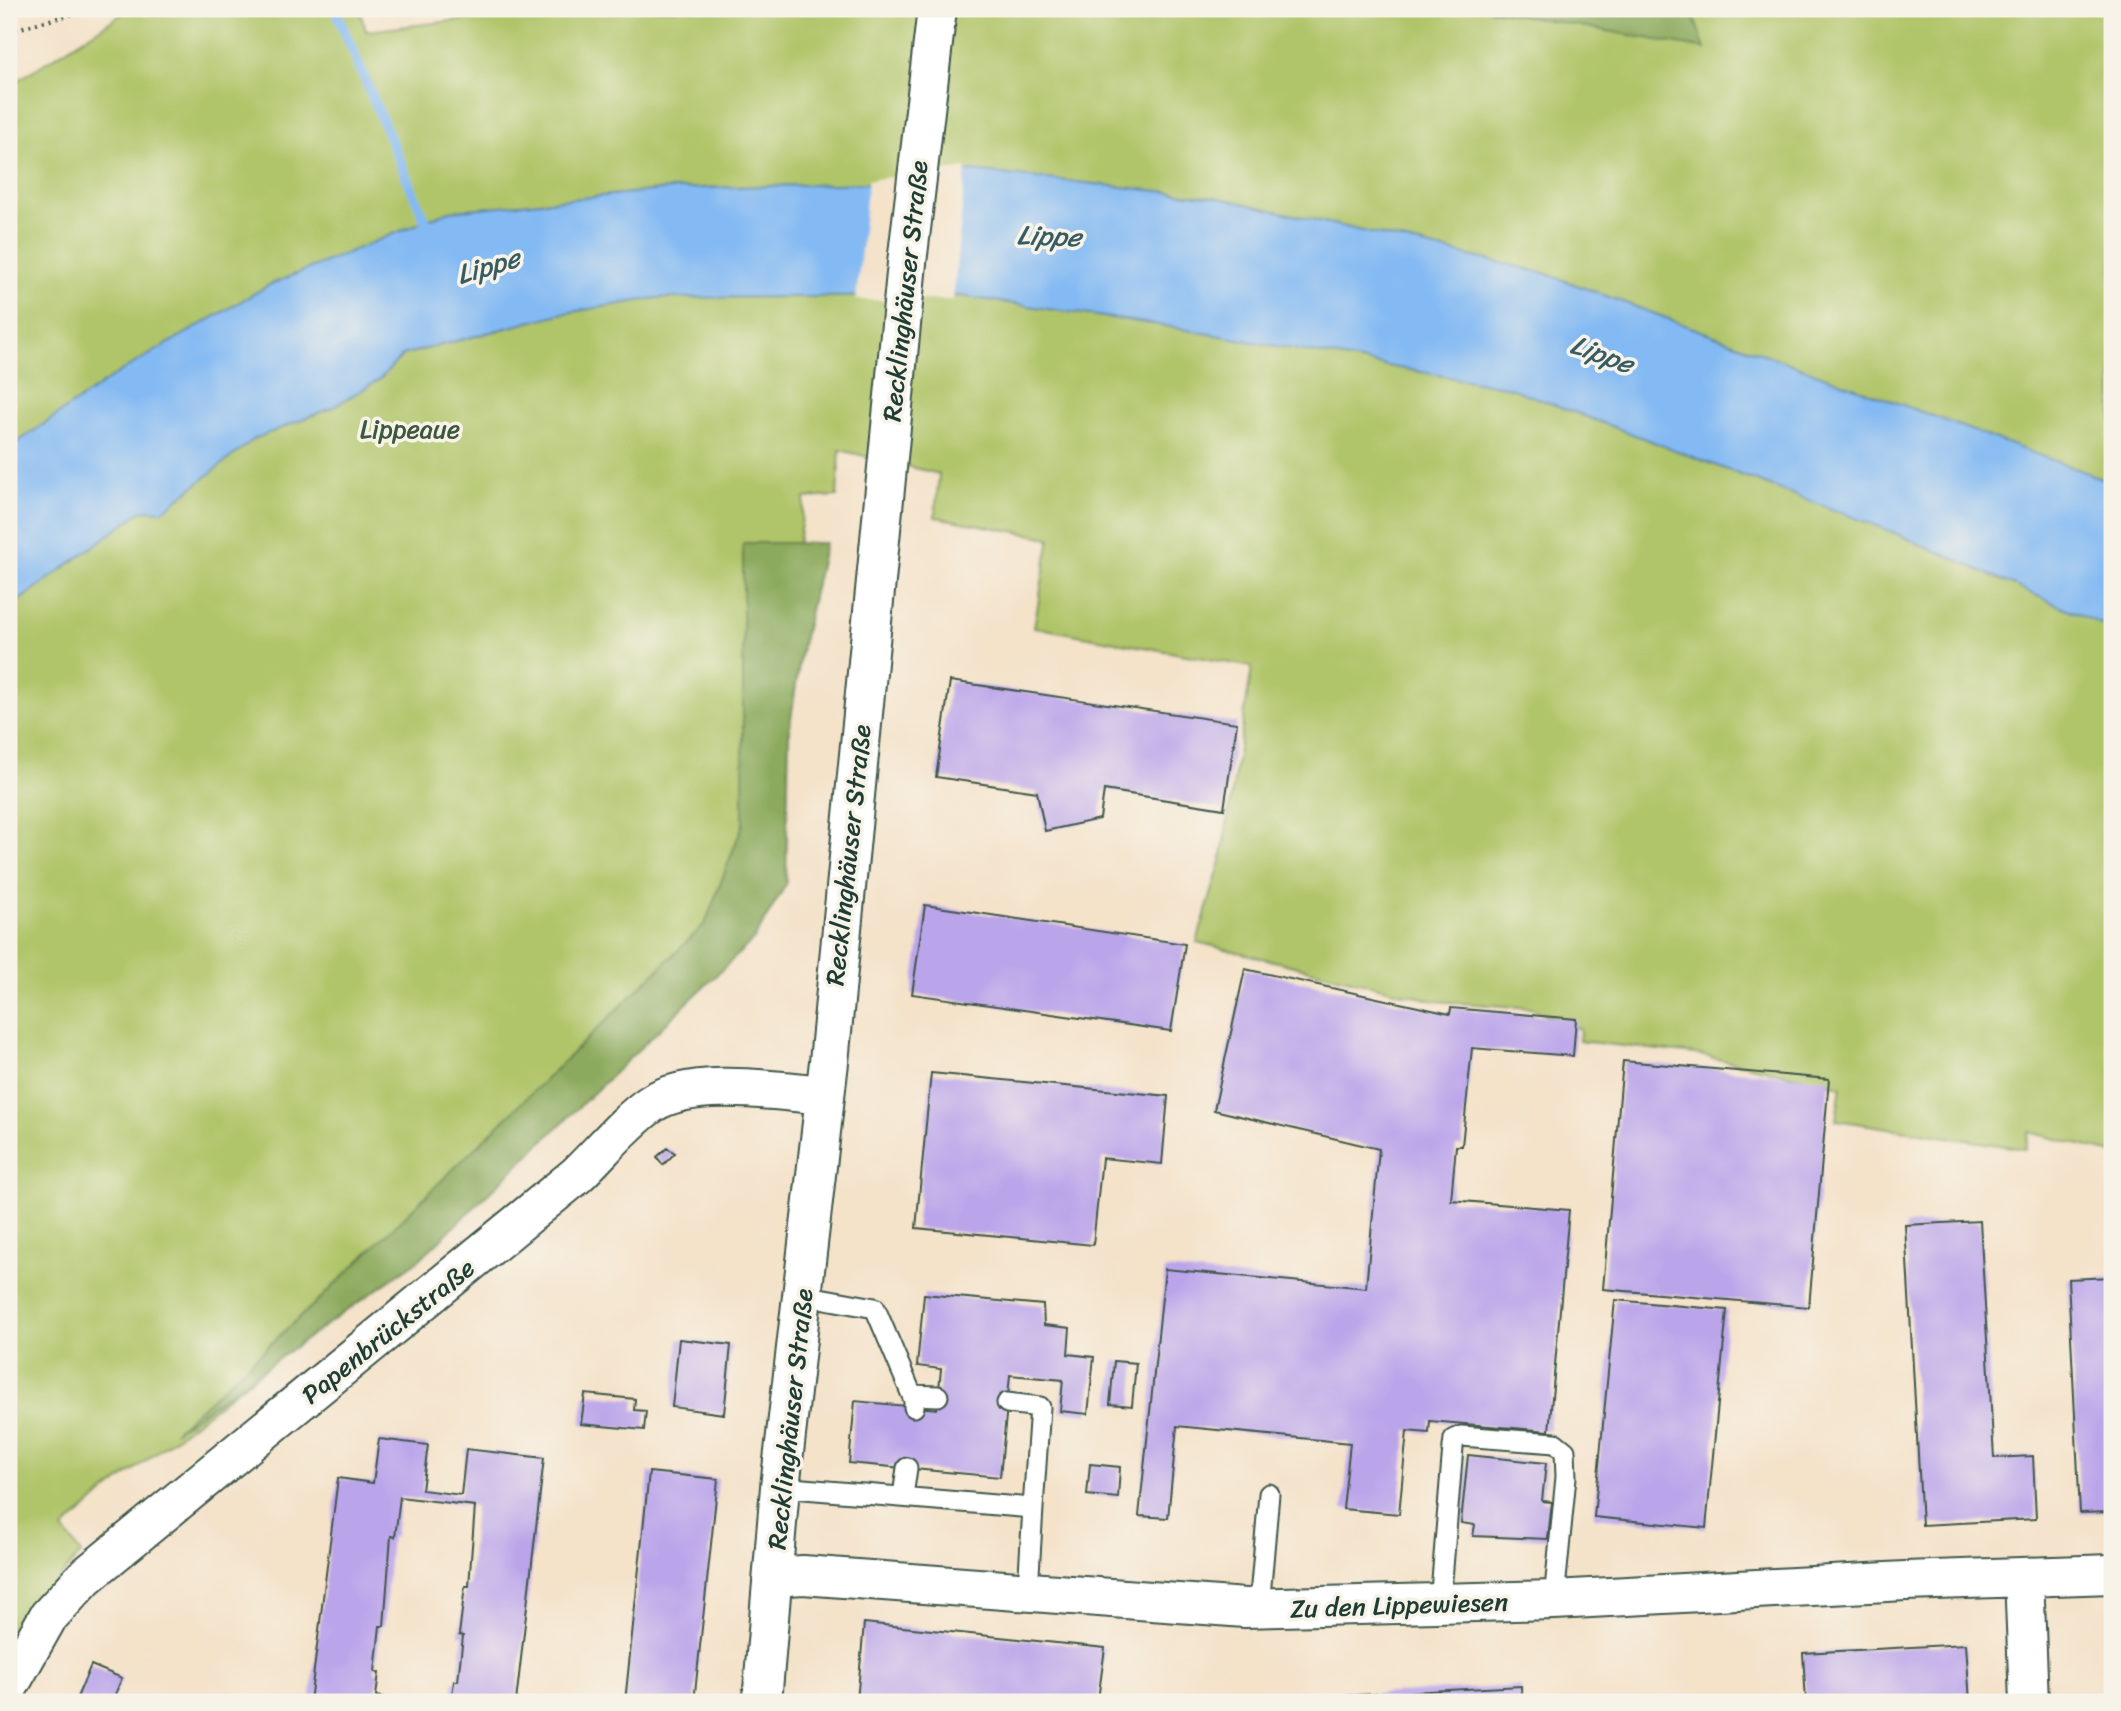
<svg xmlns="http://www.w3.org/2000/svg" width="2121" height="1711" viewBox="0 0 2121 1711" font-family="Sriracha,sans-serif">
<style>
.green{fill:#b0c569;stroke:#68814e;stroke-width:2}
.forest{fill:#8caa5d;stroke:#567448;stroke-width:2}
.water{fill:#84baf3;stroke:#527c94;stroke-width:2}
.pier{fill:#f4e2c9}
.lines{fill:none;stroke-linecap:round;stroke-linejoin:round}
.stream{stroke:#84baf3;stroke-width:10}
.building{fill:#baa4ea}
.service-casing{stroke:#3f564a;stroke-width:23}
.minor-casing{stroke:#3f564a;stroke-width:42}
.secondary-casing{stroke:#3f564a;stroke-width:42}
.path{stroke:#3f564a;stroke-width:4.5;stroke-dasharray:2 5;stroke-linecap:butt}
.service{stroke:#fff;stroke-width:19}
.minor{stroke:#fff;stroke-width:38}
.secondary{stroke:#fff;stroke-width:38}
.labels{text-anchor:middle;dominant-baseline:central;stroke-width:7;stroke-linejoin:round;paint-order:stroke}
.street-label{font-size:26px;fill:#1f3d34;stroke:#f7f3e8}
.park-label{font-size:26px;fill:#3c583f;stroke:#f7f3e8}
.water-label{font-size:28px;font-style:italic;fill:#385c64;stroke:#f7f3e8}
</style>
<rect width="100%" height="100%" fill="#f7f3e8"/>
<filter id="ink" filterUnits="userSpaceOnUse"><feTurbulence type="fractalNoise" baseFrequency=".0143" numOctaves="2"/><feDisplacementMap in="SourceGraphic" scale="14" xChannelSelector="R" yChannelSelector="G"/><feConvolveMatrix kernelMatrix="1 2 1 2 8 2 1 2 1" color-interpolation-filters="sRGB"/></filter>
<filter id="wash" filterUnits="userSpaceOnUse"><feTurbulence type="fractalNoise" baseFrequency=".00686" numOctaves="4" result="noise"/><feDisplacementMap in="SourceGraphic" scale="28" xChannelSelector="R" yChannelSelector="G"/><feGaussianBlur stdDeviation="1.57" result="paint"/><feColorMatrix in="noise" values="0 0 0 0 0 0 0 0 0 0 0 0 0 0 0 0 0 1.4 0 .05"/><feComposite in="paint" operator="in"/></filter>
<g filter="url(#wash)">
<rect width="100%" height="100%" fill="#f4e2c9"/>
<path class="green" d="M130,9H359L366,31L554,9H900V12L956,9H2112V1153L2029,1132L2025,1149L1836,1120L1841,1086L1695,1054L1579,1041L1580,1029L1531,1008L1435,1001L1197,942L1221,861L1252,667L1034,627L1050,538L935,517L939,474L840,450L837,496L805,498L749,858L732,895L360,1295L100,1496L63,1529L81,1554L25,1617L9,1644V86Z"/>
<path class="forest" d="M1488,9H1691L1705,49Z
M743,543H825L801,651L789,732L786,884L754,939L420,1259L174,1432L324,1295L705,924L743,824Z"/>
<path class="water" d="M973,171L1216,197L1544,273L2112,482V629L1895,533L1510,388L1165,326L959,296L657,298L560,314L403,355L379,380L331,408L254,439L163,511L143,510L9,608V448L121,371L269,285L449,211L671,189L868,183Z"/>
<path class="pier" d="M966,168L953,300H856L868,180Z"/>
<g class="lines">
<path class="stream" d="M335,9L430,232"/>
</g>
<g id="blocks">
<path class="building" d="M950,681L1237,723L1224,809L1104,790L1100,819L1045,831L1037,792L936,777Z
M925,905L1185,944L1171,1031L912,994Z
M1245,969L1450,1014L1451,1008L1576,1019L1573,1056L1472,1048L1462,1146H1456L1451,1200L1569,1210L1549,1431L1430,1421L1429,1433L1407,1431L1399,1514L1343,1509L1350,1443L1177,1426L1168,1518L1139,1516L1165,1269L1366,1288L1379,1149L1214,1110Z
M1623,1061L1829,1079L1809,1307L1603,1289Z
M931,1073L1168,1096L1162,1164L1102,1158L1093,1245L916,1228Z
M667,1148L675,1153L663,1165L657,1157Z
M1980,1221L1994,1458L2033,1456L2036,1519L1922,1525L1905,1225Z
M2112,1277V1512L2080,1513L2068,1279Z
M924,1294L1043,1305L1044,1325L1070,1328L1068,1354L1094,1357L1088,1414L1060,1411L1063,1380L1010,1375L1000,1477L849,1463L855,1401L937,1409L941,1369L917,1366Z
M1615,1300L1727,1310L1706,1528L1594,1517Z
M679,1339L731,1345L724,1414L672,1407Z
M1114,1361L1136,1363L1132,1406L1110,1404Z
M585,1394L635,1399L634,1410L646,1411L644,1430L581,1424Z
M379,1439L428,1445L422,1490L461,1495L466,1449L544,1458L516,1702H451L454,1681H458L463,1636L459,1635L465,1586H469L475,1506L400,1497L395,1537L391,1536L384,1626H380L375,1672L379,1673L376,1696L383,1697L382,1702H310L338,1478L373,1483Z
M1468,1455L1546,1463L1542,1501L1552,1502L1548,1539L1473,1536L1475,1525L1461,1523Z
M1090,1464L1120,1467L1118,1498L1087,1495Z
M649,1472L718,1479L694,1702H625Z
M864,1623L1105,1648L1098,1700L1105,1702H857Z
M1966,1644L1970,1702H1806L1803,1653Z
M91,1665L122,1678L112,1702H75Z
M1521,1686L1522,1702H1282V1699Z
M405,1698L422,1700V1702H405Z"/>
</g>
</g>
<g filter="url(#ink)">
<use href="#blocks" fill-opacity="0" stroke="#3f564a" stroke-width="2"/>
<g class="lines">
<g class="service-casing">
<path id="service" d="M803,1295L875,1308L914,1400V1407
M912,1395L938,1396
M1007,1403L1040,1407L1033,1508
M780,1487L1033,1508L1028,1590
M903,1496L907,1468
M1440,1604L1453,1447L1454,1439L1461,1436L1555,1443L1565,1451L1566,1477L1554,1600
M1259,1608L1269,1494"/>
</g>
<g class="minor-casing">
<path id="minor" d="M774,1577L803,1575L1245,1608L1554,1600L1905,1581L2112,1574
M2024,1577L2029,1702
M9,1686L48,1617L85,1577L577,1175C600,1153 626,1121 651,1104C692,1077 778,1091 825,1095"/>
</g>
<g class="secondary-casing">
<path id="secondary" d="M762,1702L780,1487L829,1062L907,263L937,9"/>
</g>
<path class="path" d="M9,31L91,9"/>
<use href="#service" class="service"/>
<use href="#minor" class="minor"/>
<use href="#secondary" class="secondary"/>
</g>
</g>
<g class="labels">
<g class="street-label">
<text transform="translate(905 291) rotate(-84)">Recklinghäuser Straße</text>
<text transform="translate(848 855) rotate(-84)">Recklinghäuser Straße</text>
<text transform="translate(388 1331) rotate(-39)">Papenbrückstraße</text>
<text transform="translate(790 1419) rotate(-84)">Recklinghäuser Straße</text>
<text transform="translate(1399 1605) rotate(-2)">Zu den Lippewiesen</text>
</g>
<g class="park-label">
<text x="410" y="429">Lippeaue</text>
</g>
<g class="water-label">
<text transform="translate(1049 236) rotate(2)">Lippe</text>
<text transform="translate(488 266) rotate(-17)">Lippe</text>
<text transform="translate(1602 354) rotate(20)">Lippe</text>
</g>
</g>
<rect width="2121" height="1711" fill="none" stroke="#f7f3e8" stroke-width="35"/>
</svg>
